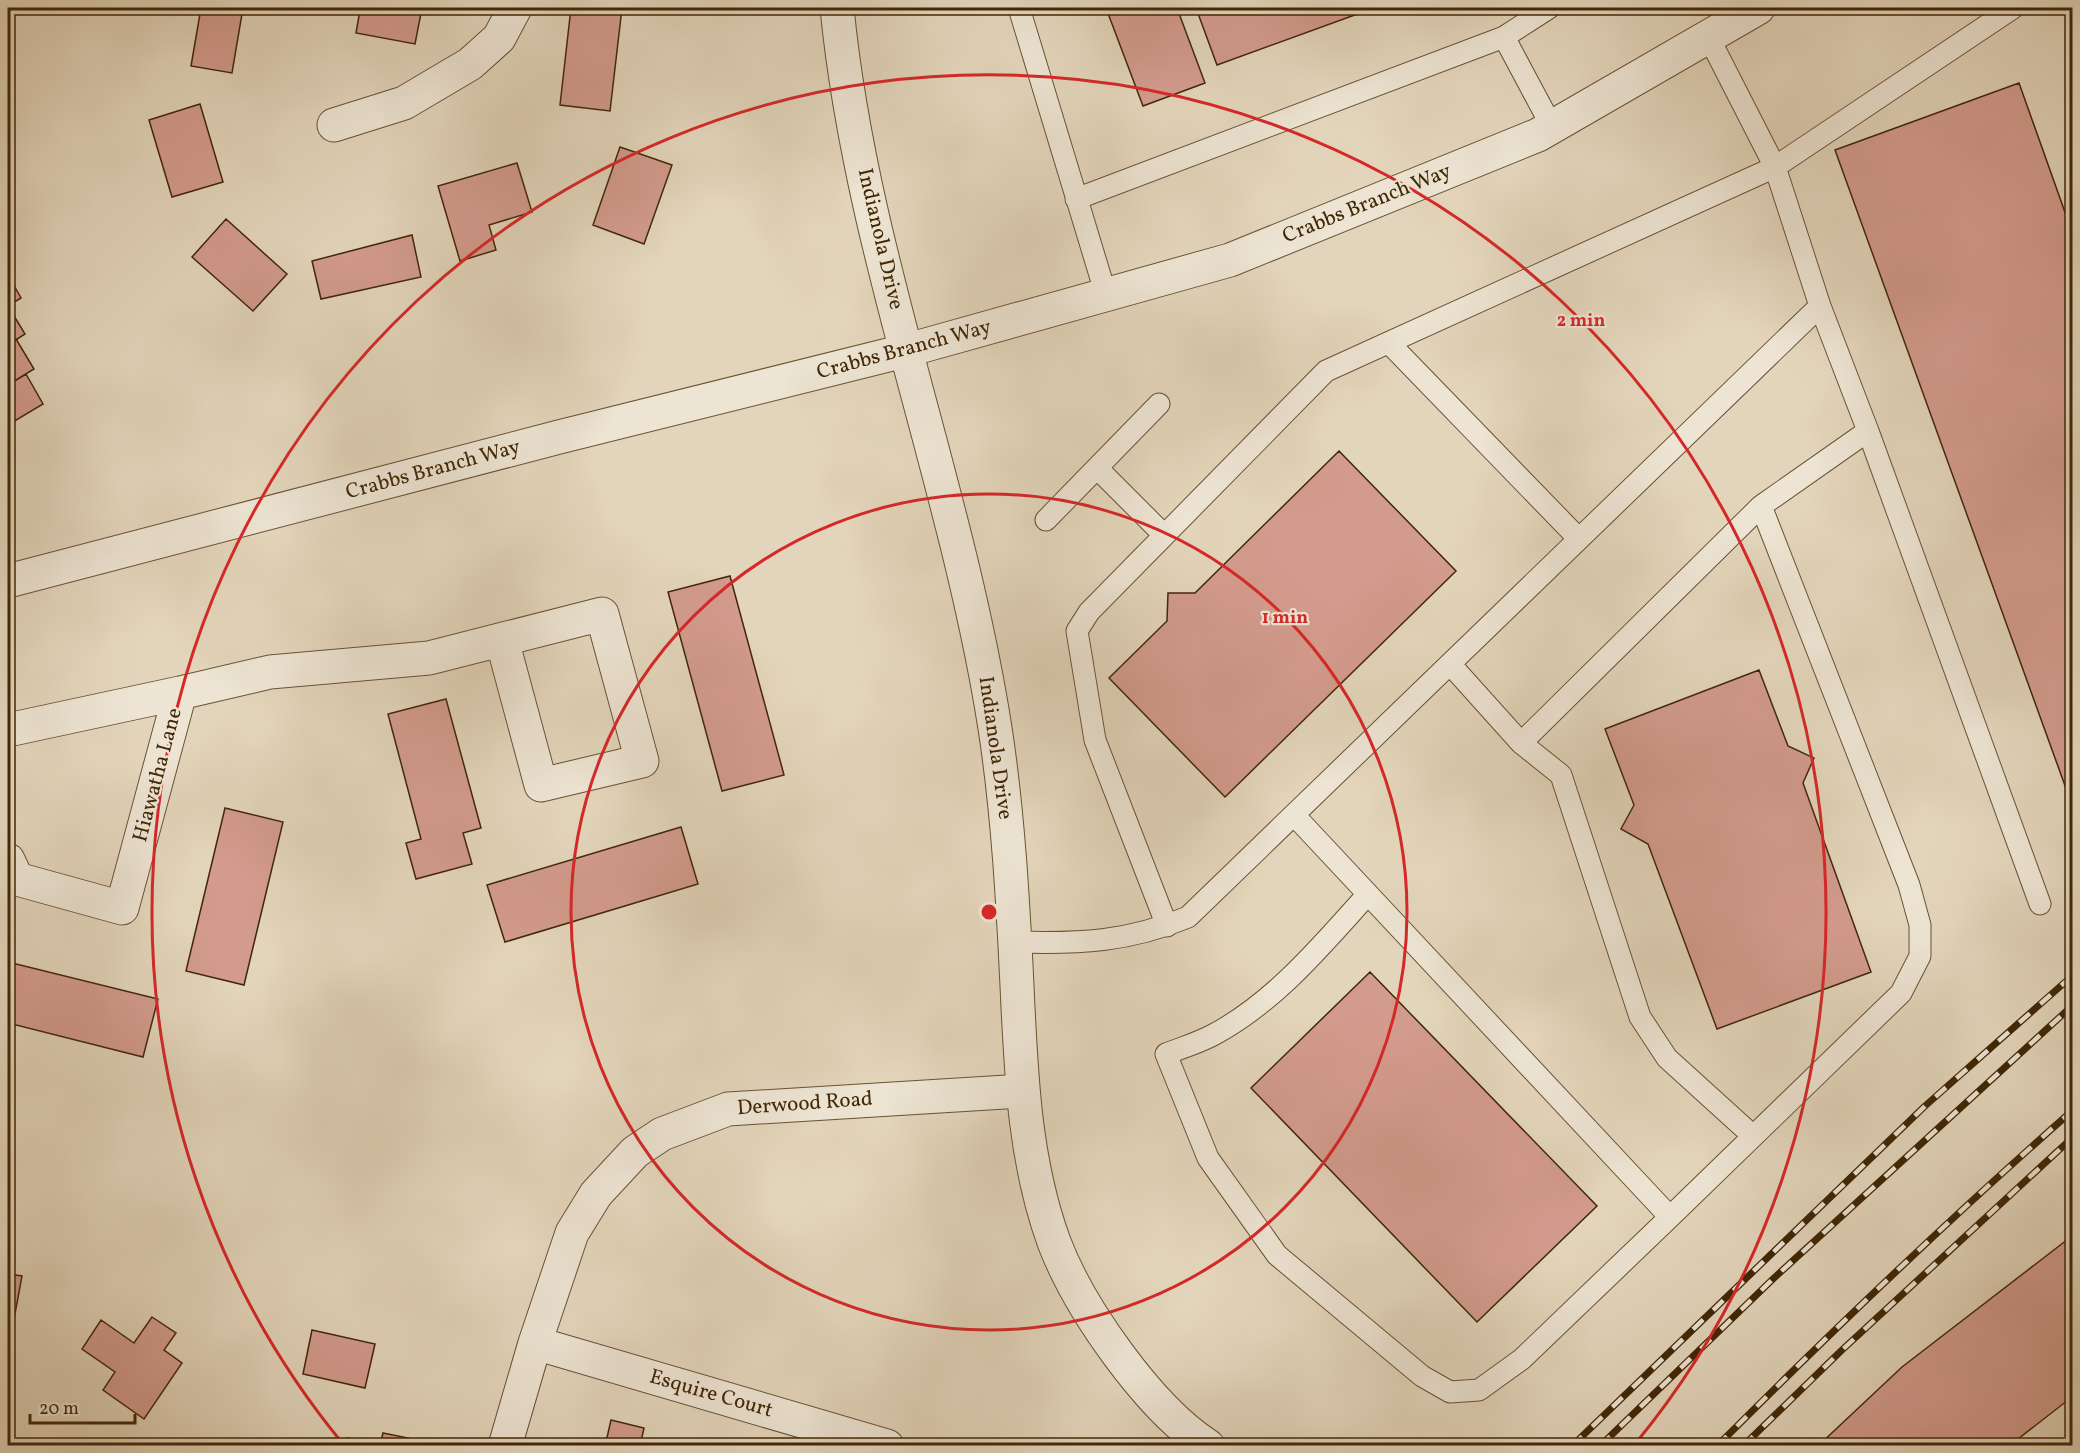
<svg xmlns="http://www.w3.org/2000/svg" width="2080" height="1453" viewBox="0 0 2080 1453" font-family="Vollkorn,serif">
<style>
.building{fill:#d39b8d;stroke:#402706;stroke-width:1.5}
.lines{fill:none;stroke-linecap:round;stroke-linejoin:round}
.service-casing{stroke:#695233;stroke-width:23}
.minor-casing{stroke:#695233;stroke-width:35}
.tertiary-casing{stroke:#695233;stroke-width:35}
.service{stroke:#ede4d3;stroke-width:21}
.minor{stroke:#ede4d3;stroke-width:33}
.tertiary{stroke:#ede4d3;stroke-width:33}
.rail-casing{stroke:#402706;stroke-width:7}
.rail{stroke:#ede4d3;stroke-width:4.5;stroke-dasharray:14;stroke-linecap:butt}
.ring{fill:none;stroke:#d62828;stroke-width:3}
.labels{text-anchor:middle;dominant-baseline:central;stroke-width:4.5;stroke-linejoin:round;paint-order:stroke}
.street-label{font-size:21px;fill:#402706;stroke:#ede4d3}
.centre{fill:#d62828;stroke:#ede4d3;stroke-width:3}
.ring-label{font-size:18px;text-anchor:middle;font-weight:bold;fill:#d62828;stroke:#ede4d3;stroke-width:4.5;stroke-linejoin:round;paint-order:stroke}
</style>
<rect width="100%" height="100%" fill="#e3d5bb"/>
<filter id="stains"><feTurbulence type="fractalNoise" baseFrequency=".00333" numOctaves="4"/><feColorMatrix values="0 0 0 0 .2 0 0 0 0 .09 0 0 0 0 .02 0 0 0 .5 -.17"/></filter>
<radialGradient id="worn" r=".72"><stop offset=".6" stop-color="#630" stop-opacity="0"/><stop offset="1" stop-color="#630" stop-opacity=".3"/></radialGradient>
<path class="building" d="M201,8H243L232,73L191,66Z
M372,8H422L415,44L356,33L360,10L371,12Z
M571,8H622L610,111L560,105Z
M1106,8H1177L1205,83L1143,106Z
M1196,8H1374L1217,65Z
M2019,83L2072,232V805L1835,150Z
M200,104L223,182L172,197L149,120Z
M620,147L672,165L644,244L593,225Z
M517,163L532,212L489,225L496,250L460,261L438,186Z
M226,219L287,274L253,311L192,257Z
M412,235L421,277L321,299L312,261Z
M8,253L14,264L8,268Z
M8,275L21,298L8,306Z
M8,306L25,334L8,345Z
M16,339L34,369L8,385V345Z
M26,374L43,404L8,425V385Z
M1339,451L1456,571L1225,797L1109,678L1167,621L1168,593H1195Z
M730,576L784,775L722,791L668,592Z
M1759,670L1788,746L1814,758L1803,783L1871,972L1717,1029L1648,844L1621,829L1634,805L1605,729Z
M446,699L481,828L463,833L472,864L416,879L406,843L421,839L388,714Z
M225,808L283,822L244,985L186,971Z
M681,827L698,884L505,942L487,885Z
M8,962L158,999L143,1057L8,1023Z
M1370,972L1597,1206L1477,1322L1251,1088Z
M2072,1236V1397L2009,1446H1818L1902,1367Z
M8,1274L22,1276L12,1330H8Z
M152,1317L176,1333L164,1350L182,1363L144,1419L103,1390L115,1372L82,1349L101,1320L134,1343Z
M312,1330L375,1344L365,1388L303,1374Z
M611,1420L644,1428L640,1446H594L595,1439L606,1442Z
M383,1433L413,1439L412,1446H345L347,1438L380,1445Z"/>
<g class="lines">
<g class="service-casing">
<path id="service" d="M1019,8L1106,295
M1504,37L1549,8
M1076,199L1504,37L1552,127
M1389,343L1579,539
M1868,431L2040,904
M1098,469L1164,535
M1761,506L1868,431L1820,306
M1046,520L1159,404
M1450,664L1521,743L1761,506L1909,885L1920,925V956L1901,993L1670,1217
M1521,743L1561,775L1640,1017L1667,1058L1753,1136
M1294,815L1670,1217L1522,1359L1479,1390L1450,1392L1422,1376L1277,1255L1208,1158L1166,1054C1181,1048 1198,1043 1213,1035C1275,1002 1321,946 1368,894
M1167,926L1095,740L1077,631L1089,612L1326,371L1775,167L2013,8
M1015,942C1079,944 1128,942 1188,917L1820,306L1775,167L1708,36"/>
</g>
<g class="minor-casing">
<path id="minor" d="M334,125L404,103L470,64L499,38L515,8
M8,730L180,693
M8,860L17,879L122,908L180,693L270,672L429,658L602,614L642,761L541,785L502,640
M535,1343L887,1446
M505,1446L535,1343L572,1233L596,1194L635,1152L662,1134L728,1109L1022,1091"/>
</g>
<g class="tertiary-casing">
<path id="tertiary" d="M837,8C861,253 957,485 995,728C1008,813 1013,901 1017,986C1021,1072 1024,1160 1054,1242C1079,1308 1149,1408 1208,1446
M8,581L559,437L908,350L1230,260L1538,135L1758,8"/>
</g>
<use href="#service" class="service"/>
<use href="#minor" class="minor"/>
<use href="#tertiary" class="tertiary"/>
<g class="rail-casing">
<path id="rail" d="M1572,1446L1925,1106L2072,976
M1600,1446L1774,1278L2072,1006
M1717,1446C1832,1331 1950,1218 2072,1111
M1743,1446L1842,1350L2072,1138"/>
</g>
<use href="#rail" class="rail"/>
</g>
<g class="ring">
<circle cx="989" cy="912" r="418"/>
<path d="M343 1444A837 837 0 1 1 1635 1444"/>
</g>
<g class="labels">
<g class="street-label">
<text transform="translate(1367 204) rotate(-22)">Crabbs Branch Way</text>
<text transform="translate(880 239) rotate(77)">Indianola Drive</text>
<text transform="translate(904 350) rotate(-15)">Crabbs Branch Way</text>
<text transform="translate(433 470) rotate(-15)">Crabbs Branch Way</text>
<text transform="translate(995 748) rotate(82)">Indianola Drive</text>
<text transform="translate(158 775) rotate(-75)">Hiawatha Lane</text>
<text transform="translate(805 1104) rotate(-4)">Derwood Road</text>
<text transform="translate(711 1394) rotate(16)">Esquire Court</text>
</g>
</g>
<circle cx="989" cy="912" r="9" class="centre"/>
<g class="ring-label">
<text x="1581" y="326">2 min</text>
<text x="1285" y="623">1 min</text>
</g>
<rect width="2080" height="1453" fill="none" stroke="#e3d5bb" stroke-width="30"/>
<rect x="9" y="9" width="2062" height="1435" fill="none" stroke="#402706" stroke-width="3"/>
<rect x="15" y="15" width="2050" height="1423" fill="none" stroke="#402706" stroke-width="1.5"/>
<path d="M30 1414v9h105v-9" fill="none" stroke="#402706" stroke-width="3"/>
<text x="39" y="1414" font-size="18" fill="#402706" stroke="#ede4d3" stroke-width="4.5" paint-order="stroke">20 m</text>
<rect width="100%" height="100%" filter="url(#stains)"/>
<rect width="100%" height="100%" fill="url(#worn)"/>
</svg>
